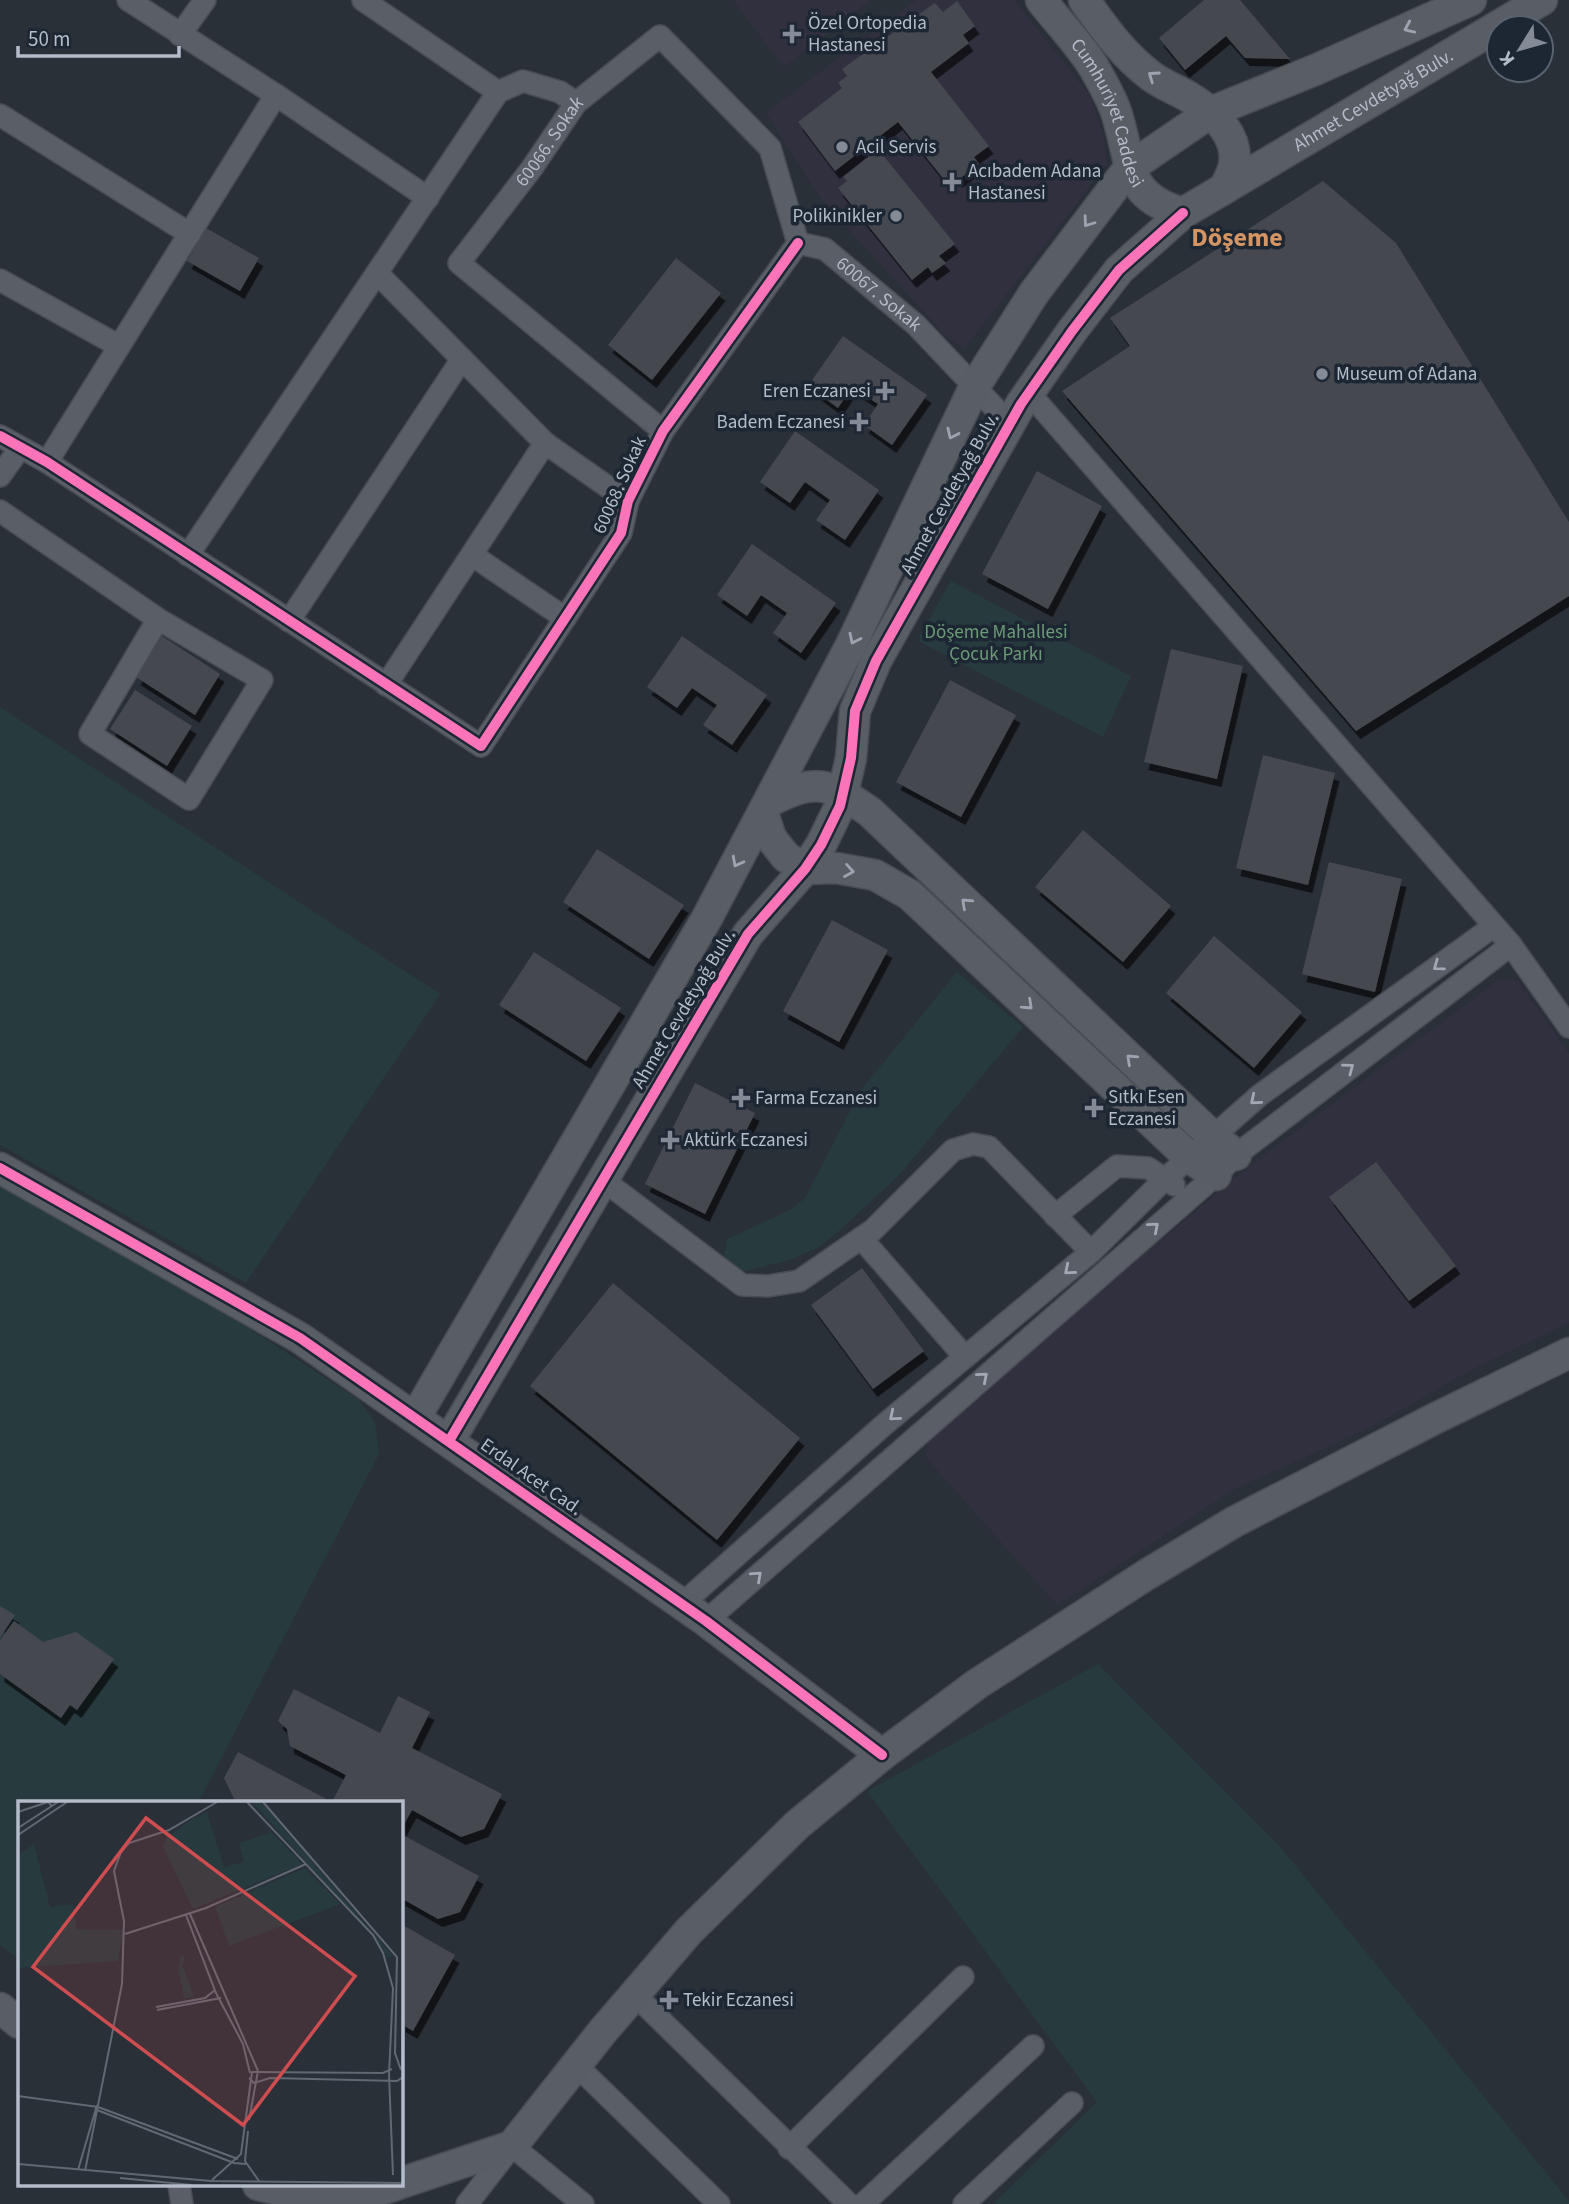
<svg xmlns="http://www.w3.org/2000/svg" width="1569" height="2204" viewBox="0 0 1569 2204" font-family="'Source Sans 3',sans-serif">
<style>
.medical{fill:#31303e}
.green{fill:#273a3e}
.building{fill:#444950;filter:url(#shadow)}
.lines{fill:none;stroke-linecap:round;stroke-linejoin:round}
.street-casing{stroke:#484c53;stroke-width:24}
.secondary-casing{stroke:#484c53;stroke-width:33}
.street{stroke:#5a5e66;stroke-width:21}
.secondary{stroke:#595d64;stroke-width:30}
.cycleway-casing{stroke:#1d2633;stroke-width:15}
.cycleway{stroke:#fb73b8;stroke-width:10}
.oneway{stroke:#9da4b0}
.oneway2{stroke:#a2a9b5}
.poi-dot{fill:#848b96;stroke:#1d2633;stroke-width:2.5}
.labels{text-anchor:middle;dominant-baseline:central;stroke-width:7;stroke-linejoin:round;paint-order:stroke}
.poi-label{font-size:19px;fill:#b4bcc9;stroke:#1d2633;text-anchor:start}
.street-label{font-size:19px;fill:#b4bcc9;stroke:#1d2633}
.park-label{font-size:19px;fill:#6b9a76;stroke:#1d2633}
.district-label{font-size:26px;font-weight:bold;fill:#d59563;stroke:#1d2633}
.inset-road{fill:none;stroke:#616872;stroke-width:2}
.view{fill:#ce4d50;fill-opacity:0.15;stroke:#ce4d50;stroke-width:3.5}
.inset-edge{fill:none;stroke:#b4bcc9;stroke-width:3.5}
</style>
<defs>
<filter id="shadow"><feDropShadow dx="4.5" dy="8" stdDeviation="0" flood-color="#0009"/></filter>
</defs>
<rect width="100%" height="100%" fill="#2a3038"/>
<path class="medical" d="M733,0H870L784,67Z
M916,0H1014L1091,97L1105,143L1107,164L964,349L945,335L821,199L766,113Z
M1500,979L1518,981L1569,1053V1323L1475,1368L1373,1426L1235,1489L1057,1605L925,1456L929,1433L1252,1164Z"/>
<path class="green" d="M951,581L1131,676L1103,737L920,642L919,637Z
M0,707L440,994L246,1283L0,1145Z
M957,972L1023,1027L899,1175L839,1231L819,1247L790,1260L745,1271L729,1268L724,1254L727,1239L790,1210L805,1198L861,1090Z
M0,1186L250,1329L358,1399L375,1422L379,1454L198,1803H19V1959L0,1945Z
M1098,1664L1281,1848L1569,2201V2204H993L1097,2102L867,1791Z"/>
<path class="building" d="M1204,0H1240L1290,59L1245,58L1226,36L1185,70L1159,38Z
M957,1L975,26L963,35L969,43L931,72L989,146L974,157L979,164L958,180L954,176L946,182L898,122L835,171L798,122L842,88L838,83L847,76L842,69L935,3L943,12Z
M878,149L955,244L939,256L946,263L932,273L928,267L912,280L838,188L847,181L843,177Z
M1323,181L1396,243L1569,522V596L1356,731L1062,391L1130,346L1110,318Z
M206,228L259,258L240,291L187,261Z
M676,258L721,293L652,380L608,345Z
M843,336L927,395L892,445L864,425L878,404L852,387L838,408L808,386Z
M795,431L879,490L845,540L816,520L830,500L805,482L790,503L760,482Z
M1037,471L1102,506L1048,609L982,574Z
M752,544L836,603L801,653L773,633L787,613L761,595L747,616L717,595Z
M162,636L220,674L195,715L136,677Z
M682,636L767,695L732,745L703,725L717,705L692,688L677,708L647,687Z
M1171,649L1243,666L1217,779L1144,762Z
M950,680L1016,715L961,817L896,782Z
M135,690L192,726L167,766L110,729Z
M1263,755L1335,773L1308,885L1236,868Z
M1083,830L1171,906L1123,962L1035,887Z
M597,849L684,905L649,959L563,902Z
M1329,862L1402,879L1375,992L1302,974Z
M832,920L888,950L839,1042L783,1011Z
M1214,936L1302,1012L1254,1068L1166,993Z
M534,952L621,1008L586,1061L499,1005Z
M695,1083L755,1113L705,1214L645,1184Z
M1376,1162L1456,1266L1409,1301L1329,1197Z
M862,1268L924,1351L873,1389L811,1305Z
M613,1283L800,1438L717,1540L530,1386Z
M0,1606L15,1615L0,1638Z
M14,1621L43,1642L76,1632L114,1659L77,1710L70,1705L61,1718L0,1674V1640Z
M294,1689L380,1733L398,1696L430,1712L412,1748L502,1794L484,1829L461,1837L412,1810L401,1830V1803H236L224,1778L238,1752L332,1802L346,1775L290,1746L287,1729L278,1721Z
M401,1834L479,1876L460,1912L438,1919L401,1898Z
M401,1924L455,1955L413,2031L401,2024Z"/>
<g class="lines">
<g class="street-casing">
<g id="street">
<path d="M128,0L276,95L428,198"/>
<path d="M363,0L498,92"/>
<path d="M180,35L205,0"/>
<path d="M0,115L190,234"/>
<path d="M377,273L545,443L628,501"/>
<path d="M0,280L119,346"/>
<path d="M1029,393L1511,945L1569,1027"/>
<path id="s1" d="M663,431L459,263L532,168L576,103L660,36L770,148L798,243L825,249L916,325L1010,424"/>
<path d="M0,436L47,462L481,746L621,533L628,501L663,431L798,243"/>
<path d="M47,462L276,95"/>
<path d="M0,476L20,448"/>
<path d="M0,511L158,619L262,680L189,799L90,734L158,619"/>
<path d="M188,555L498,92L523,81L560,92L576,103"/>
<path d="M472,555L565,618"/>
<path d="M289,621L462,359"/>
<path d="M386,685L545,443"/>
<path d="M603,1180L742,1285L768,1286L799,1281L873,1230L953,1150L973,1144L989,1147L1091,1252"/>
<path d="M1055,1216L1117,1166L1148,1168L1174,1185"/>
<path d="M861,1238L965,1357"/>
<path d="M682,1604L885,1424L1091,1252L1165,1179L1260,1095L1494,926"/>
<path d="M706,1621L1216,1175L1236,1155L1511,945"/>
<path d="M634,1994L849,2204"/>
<path d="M577,2066L719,2204"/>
<path d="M789,2148L963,1977"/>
<path d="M179,2185L182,2204"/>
<path d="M467,2204L512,2146L583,2204"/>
<path d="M863,2204L1033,2046"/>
<path d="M964,2204L1072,2103"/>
</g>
</g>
<g class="secondary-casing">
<g id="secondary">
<path id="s2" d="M1041,0C1058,22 1085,50 1097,73C1105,87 1114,103 1118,118C1132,166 1126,197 1183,213"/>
<path d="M1084,0C1104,28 1123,55 1151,76C1163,85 1177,90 1189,97C1214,112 1242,138 1233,169C1231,176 1227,183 1224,189"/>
<path d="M770,801C817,777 828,783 870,812L1213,1137L1236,1155"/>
<path d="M763,813L771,838L786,857L805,869L836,868L875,875L910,895L1190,1158L1216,1175"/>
<path d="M0,1168L300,1338L706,1621L882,1755"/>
<path d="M415,1418L707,918L851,645L975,386L1034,293L1129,168L1211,112L1315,70L1471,0"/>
<path id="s3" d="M449,1441L748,934L805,869L821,845L840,806L851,758L855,711L876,661L1021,404L1072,331L1119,270L1183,213L1542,0"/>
<path d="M0,2008L19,2023"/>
<path d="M401,2183L512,2146L603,2031L689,1931L797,1825L882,1755L977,1684L1146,1575L1234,1522L1434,1419L1569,1353"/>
<path d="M258,2185L308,2197H357L396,2185"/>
</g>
</g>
<use href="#street" class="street"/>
<use href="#secondary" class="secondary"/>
<g class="cycleway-casing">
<path id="cycleway" d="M0,436L47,462L481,746L621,533L628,501L663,431L798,243
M0,1168L300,1338L706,1621L882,1755
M449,1441L748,934L805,869L821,845L840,806L851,758L855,711L876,661L1021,404L1072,331L1119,270L1183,213"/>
</g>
<use href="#cycleway" class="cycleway"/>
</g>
<defs><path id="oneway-chevron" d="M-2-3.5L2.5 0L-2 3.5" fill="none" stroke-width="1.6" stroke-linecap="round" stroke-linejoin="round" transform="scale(1.75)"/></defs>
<g class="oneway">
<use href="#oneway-chevron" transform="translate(1409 28) rotate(156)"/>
<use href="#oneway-chevron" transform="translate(1153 76) rotate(-145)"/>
<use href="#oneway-chevron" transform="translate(1088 222) rotate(126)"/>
<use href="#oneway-chevron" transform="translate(952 434) rotate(115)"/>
<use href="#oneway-chevron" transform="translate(854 639) rotate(116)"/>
<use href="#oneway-chevron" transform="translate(737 862) rotate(118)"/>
<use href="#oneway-chevron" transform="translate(849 871) rotate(10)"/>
<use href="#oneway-chevron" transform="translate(966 903) rotate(-137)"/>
<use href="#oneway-chevron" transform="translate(1028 1005) rotate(43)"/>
<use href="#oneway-chevron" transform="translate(1131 1059) rotate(-137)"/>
</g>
<g class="oneway2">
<use href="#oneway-chevron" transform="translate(1438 966) rotate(144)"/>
<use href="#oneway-chevron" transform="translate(1349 1068) rotate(-37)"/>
<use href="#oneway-chevron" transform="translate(1255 1100) rotate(140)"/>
<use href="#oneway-chevron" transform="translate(1154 1227) rotate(-41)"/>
<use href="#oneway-chevron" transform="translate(1069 1270) rotate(140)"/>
<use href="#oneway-chevron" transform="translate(983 1377) rotate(-41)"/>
<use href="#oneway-chevron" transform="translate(894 1416) rotate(140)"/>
<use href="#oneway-chevron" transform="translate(757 1576) rotate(-42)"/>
</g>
<g class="poi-dot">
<path d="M788.5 23.5h7v7h7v7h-7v7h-7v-7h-7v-7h7z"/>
<circle cx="842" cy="147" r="7"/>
<path d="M948.5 171.5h7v7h7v7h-7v7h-7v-7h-7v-7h7z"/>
<circle cx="896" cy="216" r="7"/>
<circle cx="1322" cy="374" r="7"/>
<path d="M881.5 380.5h7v7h7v7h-7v7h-7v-7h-7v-7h7z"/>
<path d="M855.5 411.5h7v7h7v7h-7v7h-7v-7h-7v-7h7z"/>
<path d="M737.5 1087.5h7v7h7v7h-7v7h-7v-7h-7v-7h7z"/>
<path d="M1090.5 1097.5h7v7h7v7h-7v7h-7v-7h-7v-7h7z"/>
<path d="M666.5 1129.5h7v7h7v7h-7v7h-7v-7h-7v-7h7z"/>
<path d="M665.5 1989.5h7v7h7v7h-7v7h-7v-7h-7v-7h7z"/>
</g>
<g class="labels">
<g class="poi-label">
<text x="808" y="23">Özel Ortopedia<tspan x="808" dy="22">Hastanesi</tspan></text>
<text x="856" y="147">Acil Servis</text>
<text x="968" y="171">Acıbadem Adana<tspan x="968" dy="22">Hastanesi</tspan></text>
<text x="882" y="216" text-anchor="end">Polikinikler</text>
<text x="1336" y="374">Museum of Adana</text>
<text x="871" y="391" text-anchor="end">Eren Eczanesi</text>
<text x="845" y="422" text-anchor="end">Badem Eczanesi</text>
<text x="1108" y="1097">Sıtkı Esen<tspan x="1108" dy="22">Eczanesi</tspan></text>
<text x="755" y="1098">Farma Eczanesi</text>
<text x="684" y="1140">Aktürk Eczanesi</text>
<text x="683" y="2000">Tekir Eczanesi</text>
</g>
<g class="street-label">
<text stroke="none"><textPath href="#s3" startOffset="1666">Ahmet Cevdetyağ Bulv.</textPath></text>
<text stroke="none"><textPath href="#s2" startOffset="133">Cumhuriyet Caddesi</textPath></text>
<text stroke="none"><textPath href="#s1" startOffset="416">60066. Sokak</textPath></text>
<text stroke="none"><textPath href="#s1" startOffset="924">60067. Sokak</textPath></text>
<text transform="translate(620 485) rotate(-66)">60068. Sokak</text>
<text transform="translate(950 494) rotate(-61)">Ahmet Cevdetyağ Bulv.</text>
<text transform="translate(684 1009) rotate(-59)">Ahmet Cevdetyağ Bulv.</text>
<text transform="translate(531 1477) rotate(35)">Erdal Acet Cad.</text>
</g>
<g class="park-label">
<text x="996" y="632">Döşeme Mahallesi<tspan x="996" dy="22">Çocuk Parkı</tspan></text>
</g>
<g class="district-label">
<text x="1237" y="237">Döşeme</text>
</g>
</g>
<g transform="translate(18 1801)">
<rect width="385" height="385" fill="#2a3038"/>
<path d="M234,1H243L375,155L369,157L364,146ZM205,3L189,12L206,66L226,61L221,42L252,32L238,15L284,63L175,108L145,46L149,36L173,19ZM16,43L32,106L55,103L59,128L105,129L100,160L0,167V54ZM287,67L322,103L211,145L197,106ZM163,154L167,155L165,165L176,196L166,198L160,166Z" fill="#273a3e"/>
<path class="inset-road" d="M229,1L355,134L365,152L375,187L371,274L375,374M245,1L379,156L377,252L383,269M0,11L30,1L34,5M0,27L40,1M0,34L49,1M172,113L240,270M168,114L198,192L225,243L232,272M107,133L188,107L288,63M138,206L187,197L197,189M139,209L203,197M384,267L385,206M231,277L236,282L252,277L379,280L385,276M0,295L80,306M80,306L220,358M79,309L216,362L228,363M231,319L240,270M230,330L227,360L241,380M0,363L193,380L385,382M60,369L79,304M67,370L104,183L106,120L96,70L103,51L111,42L151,29L199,1M102,377L174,384M194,379L223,353L234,271L365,272L374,268"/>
<path class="view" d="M128,17L337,175L225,324L15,166Z"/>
<rect width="385" height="385" class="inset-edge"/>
</g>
<g transform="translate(1520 49) rotate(233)"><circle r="33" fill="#1d2633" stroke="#59626f" stroke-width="2"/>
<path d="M0-5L12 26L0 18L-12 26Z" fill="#848b96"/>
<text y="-10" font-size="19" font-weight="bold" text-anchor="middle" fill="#b4bcc9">K</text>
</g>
<path d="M18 46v10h161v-10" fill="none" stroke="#b4bcc9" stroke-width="3.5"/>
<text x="28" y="46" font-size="21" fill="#b4bcc9" stroke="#1d2633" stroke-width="5" paint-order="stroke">50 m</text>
</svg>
